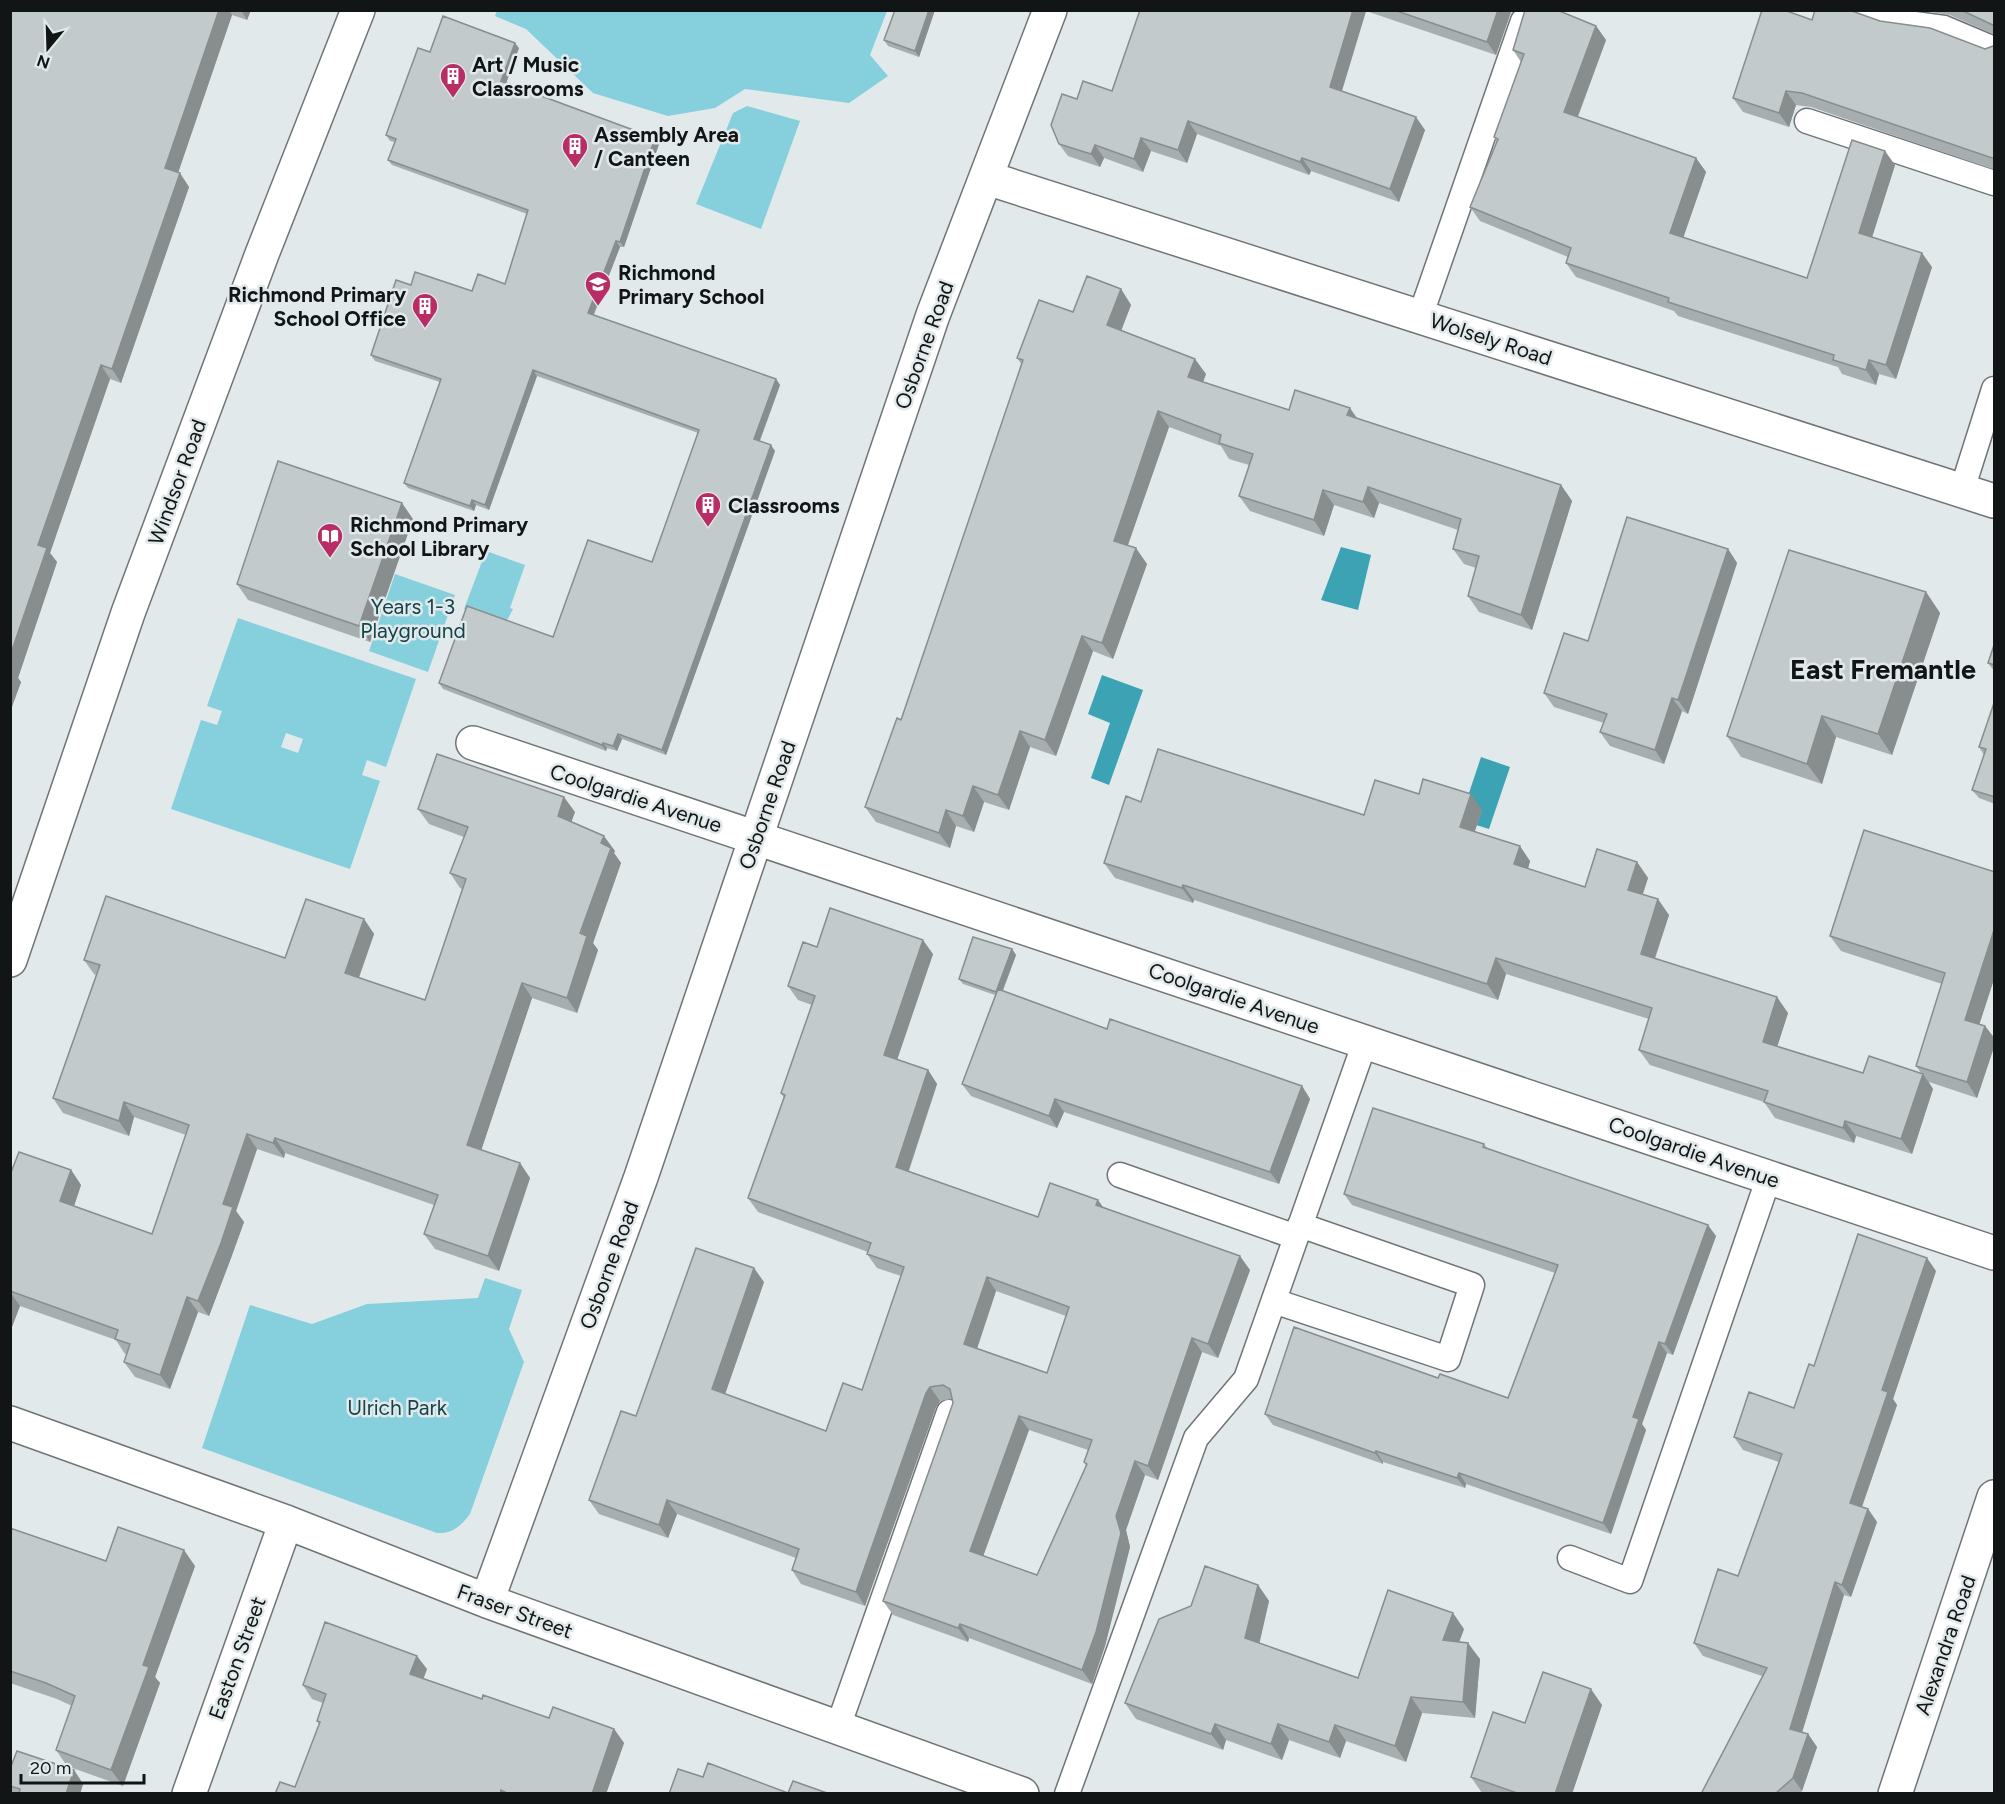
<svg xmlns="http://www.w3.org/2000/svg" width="2005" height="1804" viewBox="0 0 2005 1804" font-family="Figtree,sans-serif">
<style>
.green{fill:#86cfdd;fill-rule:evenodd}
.water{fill:#3ca3b5}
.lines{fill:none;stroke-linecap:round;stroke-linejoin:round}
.lane-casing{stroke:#6f7577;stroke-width:27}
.street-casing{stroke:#6f7577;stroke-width:36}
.lane{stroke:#fff;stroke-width:24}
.street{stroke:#fff;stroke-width:33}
.wall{fill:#a7aeaf;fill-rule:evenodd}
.shaded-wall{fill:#888d8e}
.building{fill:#c2cacb;stroke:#888d8e;stroke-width:1.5;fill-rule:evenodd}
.labels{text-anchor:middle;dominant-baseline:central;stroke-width:5;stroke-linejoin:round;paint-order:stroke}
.poi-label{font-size:21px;font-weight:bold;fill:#121515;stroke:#e1e9eb;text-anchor:start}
.street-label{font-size:21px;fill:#121515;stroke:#e1e9eb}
.park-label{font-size:21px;fill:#15434b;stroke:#e1e9eb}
.district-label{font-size:27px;font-weight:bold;fill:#121515;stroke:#e1e9eb}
</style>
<rect width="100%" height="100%" fill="#e1e9eb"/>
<path class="green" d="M497,11H887L870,55L888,76L849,103L745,89L715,108L668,116L593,93L526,29L495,16Z
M747,106L800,121L761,229L696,204L733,113Z
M486,551L525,565L510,608L513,609L505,624L464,609Z
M395,574L455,595L428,672L369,651Z
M238,618L416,679L386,767L367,760L362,775L380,781L350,869L171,809L201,720L217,725L222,711L207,706ZM286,733L303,739L298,753L281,747Z
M485,1278L522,1290L509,1329L524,1362L470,1514C461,1526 452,1534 437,1533L202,1448L250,1305L312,1324L367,1304L478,1298Z"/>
<path class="water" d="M1341,547L1371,555L1358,610L1321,600Z
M1102,675L1143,690L1109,785L1091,778L1110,723L1088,714Z
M1481,757L1510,767L1489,829L1460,820Z"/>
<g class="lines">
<g class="lane-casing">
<path id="lane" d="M1860,10L1892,21L1944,28L1994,49
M1807,121L1994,183
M1420,317L1523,21
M1962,490L1994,389
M1120,1175L1296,1237
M1274,1301L1448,1359L1472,1285L1300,1225
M1570,1558L1630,1581L1769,1177
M838,1727L949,1412
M1067,1794L1196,1438L1246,1379L1365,1042"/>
</g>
<g class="street-casing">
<path id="street" d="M987,178L1994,501
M473,743L1994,1253
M10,960L128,613L262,254L358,10
M10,1423L286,1522L487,1601L1022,1794
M487,1601L641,1177L933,315L1050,10
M189,1794L286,1522
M1895,1794L1994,1497"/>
</g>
<use href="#lane" class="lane"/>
<use href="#street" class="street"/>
</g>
<path class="wall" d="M10,10H251L247,20L232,15L178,172L189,187L121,383L110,379L50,553L57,562L18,678L21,682L10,712Z
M895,10H935L919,57L888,46L884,40Z
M1140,10H1512L1511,12L1496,55L1366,11L1342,91L1425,130L1399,202L1311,171L1309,175L1197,134L1187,163L1151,151L1143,172L1104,158L1100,167L1068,156L1059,144L1077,99L1112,91Z
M1919,10H1995V35L1950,15Z
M1812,20L1880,21L1985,49L1993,46L1995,44V170L1811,107L1796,105L1789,127L1743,112L1733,98Z
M1596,26L1606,40L1578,117L1696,158L1706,172L1683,238L1807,278L1895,165L1872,237L1932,267L1896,379L1879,374L1876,385L1842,374L1838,367L1678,316L1674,311L1576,277L1566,263L1568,257L1480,221L1470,207L1497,142L1494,137L1521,62L1513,50Z
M519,48L506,83L659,144L624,247H620L594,315L776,379L780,385L760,441L775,451L666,755L622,739L617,751L607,748L606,751L443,689L439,683L553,637L652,562L698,433L537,376L489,510L476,505L474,511L408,488L404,483L440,382L375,361L371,355L411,285L472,291L505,284L527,214L392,165L388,160L395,142L390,141L386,135L430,52Z
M1121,289L1131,305L1121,331L1206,374L1203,382L1289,410L1357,418L1561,485L1572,501L1532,630L1479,612L1468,596L1476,568L1464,564L1453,549L1458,530L1379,503L1374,518L1334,505L1324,536L1250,511L1239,496L1249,465L1229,459L1221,446L1169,427L1128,545L1147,564L1113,659L1093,651L1056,756L1030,747L1009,810L984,802L974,832L956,826L950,848L876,822L865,807L901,720L1022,365L1017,358L1073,312Z
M413,519L370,642L248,600L237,584Z
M1728,549L1737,563L1688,714L1682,711L1664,764L1610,746L1600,732L1604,723L1554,707L1544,693L1588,641Z
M1926,592L1940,613L1892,755L1836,737L1822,784L1741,757L1727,736Z
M1995,642V672L1988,663Z
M1995,700V804L1979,798L1972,790L1984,755L1979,747Z
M1419,794L1482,810L1475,831L1530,861L1528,869L1585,887L1637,862L1648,878L1643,894L1669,915L1655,959L1788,1013L1777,1046L1863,1073H1921L1916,1066L1942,984L1841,951L1830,936L1995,872V976L1979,1024L1985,1026L1995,1039V1044L1977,1098L1929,1082L1933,1089L1912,1154L1856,1136L1854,1143L1775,1118L1764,1102L1650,1065L1639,1050L1649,1019L1506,974L1498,1000L1194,900L1193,903L1115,878L1104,863L1141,802L1364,815Z
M418,809L575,812L571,822L615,851L614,853L621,863L593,943L598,950L577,1013L532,998L481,1150L520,1163L530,1178L499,1271L435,1249L424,1234L434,1205L285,1153L284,1158L257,1149L236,1211L244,1222L231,1258L209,1316L198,1312L170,1389L135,1377L124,1362L127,1354H125L116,1340L20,1306L10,1332V1175L71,1170L81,1185L74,1206L152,1234L186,1135L134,1117L129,1136L63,1113L53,1098L96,975L94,974L84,960L285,958L364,919L374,934L359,978L425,1000L462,889L460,888L450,873L464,837L429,824Z
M817,947L933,954L897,1059L928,1070L937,1084L909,1171L1038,1217L1103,1207L1250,1270L1218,1358L1202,1352L1158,1480L1145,1475L1126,1530L1130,1547L1105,1646L1092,1684L969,1638L968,1642L893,1615L883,1601L953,1403L952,1399L940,1401L936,1407L865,1606L801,1584L792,1570L796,1558L677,1514L668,1538L599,1514L589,1500L636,1416L764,1282L725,1394L826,1431L862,1390L901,1276L877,1268L867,1254L868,1252L758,1212L748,1198L784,1098L781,1093L812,1005L798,1000L788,986ZM996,1291L1066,1316L1047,1373L977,1348ZM1029,1430L1088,1450L1084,1462L1086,1466L1037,1575L983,1556Z
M1012,949L1016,955L1003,991L1107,1029L1302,1086L1310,1099L1279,1184L1064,1112L1057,1128L971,1096L962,1084L995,995L963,984L959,979Z
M1484,1144L1487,1148L1716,1236L1673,1355L1667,1353L1642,1424L1646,1430L1611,1534L1466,1484L1465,1488L1383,1462V1464L1273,1425L1265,1414L1438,1378L1508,1398L1555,1273L1352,1205L1344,1194Z
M1936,1271L1893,1399L1897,1405L1862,1507L1868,1509L1877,1522L1851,1597L1844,1595L1802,1733L1808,1734L1817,1747L1802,1791L1799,1794H1701L1762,1676L1703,1656L1694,1643L1738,1576L1779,1462L1743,1450L1734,1437L1794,1408L1814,1366Z
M10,1528L106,1561L195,1566L155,1677L160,1683L123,1786L67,1766L56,1750L72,1706L57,1699L10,1683Z
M1258,1585L1269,1601L1259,1643L1358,1678L1464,1629L1459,1642L1480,1659L1475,1718L1422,1713L1406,1762L1346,1741L1340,1758L1289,1740L1282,1760L1226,1740L1223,1750L1136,1719L1125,1703L1191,1606Z
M427,1669L423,1679L482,1699L549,1718L614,1729L624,1743L606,1794H275L295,1787L319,1724L317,1721L323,1703L312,1699L303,1685Z
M1602,1705L1572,1794H1485L1482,1793L1471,1777L1525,1723Z
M10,1769L74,1770L83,1784L80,1794H12L10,1792Z"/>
<path class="shaded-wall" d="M219,10H229L232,15L175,182L165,168Z
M241,10H251L247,20Z
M929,10H935L919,57L915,51Z
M1353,10L1366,11L1339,100L1330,87Z
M1498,10H1512L1511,12L1496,55L1487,42Z
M1596,26L1606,40L1574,126L1564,112Z
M515,43L519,48L505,86L501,81Z
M1786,91L1796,105L1789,127L1779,113Z
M1416,117L1425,130L1399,202L1390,189Z
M1188,121L1197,134L1187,163L1178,150Z
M655,138L659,144L624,247L620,242Z
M1141,138L1151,151L1143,172L1134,159Z
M1095,145L1104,158L1100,167L1091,154Z
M1885,151L1895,165L1869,247L1859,233Z
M1302,158L1311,171L1309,175L1300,162Z
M1696,158L1706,172L1680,247L1670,233Z
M180,173L189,187L121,383L112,369Z
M616,241L620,247L592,318L588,313Z
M1922,253L1932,267L1896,379L1886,365Z
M1121,289L1131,305L1117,341L1107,325Z
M1195,359L1206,374L1199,392L1188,377Z
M1869,360L1879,374L1876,385L1866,370Z
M101,365L110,379L50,553L57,562L18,678L21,682L10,712V656L38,545Z
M533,370L537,376L489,510L485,505Z
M776,379L780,385L758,445L754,439Z
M1350,408L1361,424L1347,415Z
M1158,411L1169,427L1124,556L1114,541Z
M771,445L775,451L666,755L662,750Z
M1561,485L1572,501L1532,630L1521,615Z
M1368,487L1379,503L1374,518L1363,502Z
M1323,490L1334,505L1324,536L1314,520Z
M472,500L476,505L474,511L470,506Z
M402,503L413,519L370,642L359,626Z
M1136,548L1147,564L1113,659L1102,643Z
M1728,549L1737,563L1688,714L1678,700Z
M1926,592L1940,613L1892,755L1878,734Z
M1082,636L1093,651L1056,756L1045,740Z
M1672,698L1682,711L1664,764L1655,750Z
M1822,716L1836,737L1822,784L1807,764Z
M1020,731L1030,747L1009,810L998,795Z
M618,734L622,739L617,751L613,746Z
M603,743L607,748L606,751L602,745Z
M973,786L984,802L974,832L963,816Z
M1471,794L1482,810L1471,842L1460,827Z
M564,797L575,812L568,831L558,816Z
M946,810L956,826L950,848L939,833Z
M604,836L615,851L614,853L621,863L593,943L598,950L577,1013L567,998L601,843Z
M1520,846L1530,861L1525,879L1514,864Z
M1637,862L1648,878L1639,905L1628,890Z
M1183,885L1194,900L1193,903L1182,888Z
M1658,899L1669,915L1651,969L1641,954Z
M364,919L374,934L355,988L345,973Z
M1995,927V976L1976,1035L1965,1020Z
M923,940L933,954L894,1069L884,1055Z
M1012,949L1016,955L1000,997L996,992Z
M1496,958L1506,974L1498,1000L1487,984Z
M522,983L532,998L478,1160L467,1145Z
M1777,997L1788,1013L1774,1057L1763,1042Z
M1985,1026L1995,1039V1044L1977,1098L1967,1082Z
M928,1070L937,1084L905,1181L896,1167Z
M1923,1074L1933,1089L1912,1154L1901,1139Z
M1302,1086L1310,1099L1279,1184L1270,1172Z
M1055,1099L1064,1112L1057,1128L1049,1116Z
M124,1102L134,1117L129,1136L119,1121Z
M1845,1121L1856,1136L1854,1143L1843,1128Z
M247,1134L257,1149L236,1211L244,1222L231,1258L209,1316L198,1301L223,1204Z
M275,1138L285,1153L284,1158L273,1143Z
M520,1163L530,1178L499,1271L488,1256Z
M71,1170L81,1185L71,1215L60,1201Z
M1098,1200L1108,1214L1096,1205Z
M1708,1225L1716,1236L1673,1355L1665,1344Z
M1240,1256L1250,1270L1218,1358L1208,1344Z
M1927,1258L1936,1271L1893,1399L1897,1405L1859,1515L1850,1503L1882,1390Z
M754,1268L764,1282L722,1403L712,1389Z
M987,1277L996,1291L974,1358L964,1344Z
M10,1292L20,1306L10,1332Z
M187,1297L198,1312L170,1389L160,1375Z
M1192,1338L1202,1352L1158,1480L1148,1466Z
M1659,1342L1667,1353L1642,1424L1646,1430L1611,1534L1603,1523L1633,1417Z
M930,1387L940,1401L936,1407L865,1606L856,1592L926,1393Z
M1019,1416L1029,1430L980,1565L970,1551Z
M1376,1451L1383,1462V1464L1375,1453Z
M1135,1461L1145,1475L1126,1530L1130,1547L1105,1646L1092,1684L1082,1670L1116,1516Z
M1459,1473L1466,1484L1465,1488L1457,1478Z
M667,1500L677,1514L668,1538L659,1525Z
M1868,1509L1877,1522L1851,1597L1842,1585Z
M184,1550L195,1566L155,1677L160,1683L123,1786L111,1770L143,1665Z
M1835,1582L1844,1595L1799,1742L1790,1729Z
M1258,1585L1269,1601L1257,1654L1245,1638Z
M1453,1613L1464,1629L1454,1656L1443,1640Z
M960,1624L969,1638L968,1642L958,1628Z
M1468,1643L1480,1659L1475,1718L1463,1702Z
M417,1656L427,1669L420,1688L410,1674Z
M1591,1689L1602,1705L1572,1794H1555Z
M1411,1697L1422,1713L1406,1762L1395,1746Z
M1215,1724L1226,1740L1223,1750L1211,1734Z
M1278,1724L1289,1740L1282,1760L1271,1744Z
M1335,1725L1346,1741L1340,1758L1329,1742Z
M614,1729L624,1743L606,1794H592Z
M1808,1734L1817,1747L1802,1791L1793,1778Z
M74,1770L83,1784L80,1794H66Z"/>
<path class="building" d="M10,10H219L165,168L180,173L112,369L101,365L38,545L47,548L10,656Z
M895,10H929L915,51L884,40Z
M1140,10H1353L1330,87L1416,117L1390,189L1302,158L1300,162L1188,121L1178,150L1141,138L1134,159L1095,145L1091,154L1059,144L1051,125L1062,94L1077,99L1083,81L1112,91Z
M1394,10H1498L1487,42Z
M1525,10H1557L1596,26L1564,112L1696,158L1670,233L1807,278L1852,140L1885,151L1859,233L1922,253L1886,365L1869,360L1866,370L1833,360L1834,355L1668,302L1669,298L1566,263L1571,248L1470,207L1498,139L1494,137L1524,54L1513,50Z
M1762,10H1784L1812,20L1815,10H1849L1880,21L1930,28L1985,49L1993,46L1995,44V159L1802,93L1786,91L1779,113L1733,98Z
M1961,10H1995V26Z
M443,16L515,43L501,81L655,138L620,242L616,241L588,313L776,379L754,439L771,445L662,750L618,734L613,746L603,743L602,745L439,683L467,606L553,637L588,540L652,562L699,430L533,370L485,505L472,500L470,506L404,483L441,379L371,355L396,280L411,285L415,272L472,291L478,274L505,284L528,210L388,160L396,139L386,135L418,48L430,52Z
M1087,276L1121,289L1107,325L1195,359L1188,377L1289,410L1295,390L1350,408L1347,415L1561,485L1521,615L1468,596L1479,556L1453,549L1461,519L1368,487L1363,502L1323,490L1314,520L1239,496L1253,454L1219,443L1221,435L1158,411L1114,541L1136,548L1102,643L1082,636L1045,740L1020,731L998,795L973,786L963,816L946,810L939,833L865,807L897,718L901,720L1023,360L1017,358L1039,300L1073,312Z
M278,461L402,503L359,626L237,584Z
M1627,517L1728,549L1678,700L1672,698L1655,750L1600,732L1607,714L1544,693L1564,633L1588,641Z
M1789,550L1926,592L1878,734L1822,716L1807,764L1727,736Z
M1995,642V665L1988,663Z
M1995,700V797L1972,790L1986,749L1979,747Z
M1158,749L1364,815L1375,780L1419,794L1423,779L1471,794L1460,827L1520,846L1514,864L1585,887L1597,849L1637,862L1628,890L1658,899L1641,954L1777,997L1763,1042L1863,1073L1869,1056L1923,1074L1901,1139L1845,1121L1843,1128L1764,1102L1768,1091L1639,1050L1652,1008L1496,958L1487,984L1183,885L1182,888L1104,863L1126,796L1141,802Z
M437,754L564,797L558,816L604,836L601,843L611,848L580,933L587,936L567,998L522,983L467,1145L520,1163L488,1256L424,1234L438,1195L275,1138L273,1143L247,1134L223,1204L233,1207L221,1243L198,1301L187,1297L160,1375L124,1362L130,1344L115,1339L118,1330L10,1291V1175L19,1152L71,1170L60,1201L152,1234L189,1125L124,1102L119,1121L53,1098L100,965L84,960L106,896L285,958L306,899L364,919L345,973L425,1000L466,879L450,873L468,827L418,809Z
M1864,830L1995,872V927L1965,1020L1985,1026L1967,1082L1916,1066L1945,973L1830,936Z
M830,908L923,940L884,1055L928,1070L896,1167L1038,1217L1050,1183L1098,1200L1096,1205L1240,1256L1208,1344L1192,1338L1148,1466L1135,1461L1116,1516L1121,1533L1096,1632L1082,1670L960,1624L958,1628L883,1601L953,1403L950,1389L943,1385L930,1387L926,1393L856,1592L792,1570L799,1549L667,1500L659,1525L589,1500L621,1411L636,1416L696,1248L754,1268L712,1389L826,1431L843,1383L862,1390L904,1267L867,1254L871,1243L748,1198L785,1095L781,1093L815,996L788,986L803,942L817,947ZM987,1277L1069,1307L1047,1373L964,1344ZM1019,1416L1092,1440L1084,1462L1087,1464L1037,1575L970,1551Z
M973,937L1012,949L996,992L959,979Z
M998,989L1107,1029L1110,1019L1302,1086L1270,1172L1055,1099L1049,1116L962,1084Z
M1373,1108L1484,1144L1483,1147L1708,1225L1665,1344L1659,1342L1633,1417L1639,1419L1603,1523L1459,1473L1457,1478L1376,1451L1375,1453L1265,1414L1294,1327L1438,1378L1440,1374L1508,1398L1558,1265L1344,1194Z
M1858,1234L1927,1258L1882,1390L1888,1392L1850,1503L1868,1509L1842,1585L1835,1582L1790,1729L1808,1734L1793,1778L1775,1794H1701L1767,1668L1694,1643L1718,1569L1738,1576L1782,1454L1734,1437L1749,1392L1794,1408L1809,1364L1814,1366Z
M118,1527L184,1550L143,1665L149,1667L111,1770L56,1750L75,1696L46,1683L10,1671V1528L106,1561Z
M1205,1566L1258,1585L1245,1638L1358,1678L1388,1590L1453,1613L1443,1640L1468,1643L1463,1702L1411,1697L1395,1746L1335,1725L1329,1742L1278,1724L1271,1744L1215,1724L1211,1734L1125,1703L1159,1619L1191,1606Z
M325,1622L417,1656L410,1674L482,1699L483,1695L549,1718L553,1707L614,1729L592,1794H509L501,1790L500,1794H275L280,1782L295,1787L320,1722L317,1721L326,1694L303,1685Z
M1543,1672L1591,1689L1555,1794H1520L1471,1777L1493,1712L1525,1723Z
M17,1751L74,1770L66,1794H19L20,1789L10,1786V1769Z
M708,1763L788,1793L793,1781L830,1794H669L678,1769L703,1777Z"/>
<defs>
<g id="building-pin" transform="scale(1.35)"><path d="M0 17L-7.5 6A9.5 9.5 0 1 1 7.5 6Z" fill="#b82d66" stroke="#e1e9eb"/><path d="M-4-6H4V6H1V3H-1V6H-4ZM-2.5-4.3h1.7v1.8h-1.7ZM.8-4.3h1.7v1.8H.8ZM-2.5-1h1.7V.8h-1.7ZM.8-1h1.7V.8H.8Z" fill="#fff"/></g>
<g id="school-pin" transform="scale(1.35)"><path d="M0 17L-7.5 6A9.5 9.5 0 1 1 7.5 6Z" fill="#b82d66" stroke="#e1e9eb"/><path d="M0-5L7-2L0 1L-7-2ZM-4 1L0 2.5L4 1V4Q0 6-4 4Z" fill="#fff"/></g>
<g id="library-pin" transform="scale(1.35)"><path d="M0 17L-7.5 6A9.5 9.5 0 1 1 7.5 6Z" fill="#b82d66" stroke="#e1e9eb"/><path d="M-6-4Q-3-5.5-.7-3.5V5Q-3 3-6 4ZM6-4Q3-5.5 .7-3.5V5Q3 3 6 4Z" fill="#fff"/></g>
</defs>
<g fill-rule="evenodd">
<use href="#building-pin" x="453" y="76"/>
<use href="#building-pin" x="575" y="146"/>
<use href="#school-pin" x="598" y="284"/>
<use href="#building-pin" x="425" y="306"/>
<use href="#building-pin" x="708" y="505"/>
<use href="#library-pin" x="330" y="536"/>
</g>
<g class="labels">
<g class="poi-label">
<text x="472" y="64">Art / Music<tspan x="472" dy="24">Classrooms</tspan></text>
<text x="594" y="134">Assembly Area<tspan x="594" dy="24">/ Canteen</tspan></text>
<text x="618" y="272">Richmond<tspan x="618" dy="24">Primary School</tspan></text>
<text x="406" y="294" text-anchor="end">Richmond Primary<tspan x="406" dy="24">School Office</tspan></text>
<text x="728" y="505">Classrooms</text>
<text x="350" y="524">Richmond Primary<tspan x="350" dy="24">School Library</tspan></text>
</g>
<g class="street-label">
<text transform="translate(1491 339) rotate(18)">Wolsely Road</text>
<text transform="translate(924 345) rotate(-70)">Osborne Road</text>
<text transform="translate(177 482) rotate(-70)">Windsor Road</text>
<text transform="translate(636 798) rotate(18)">Coolgardie Avenue</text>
<text transform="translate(767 805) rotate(-71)">Osborne Road</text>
<text transform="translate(1234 998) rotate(19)">Coolgardie Avenue</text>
<text transform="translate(1694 1152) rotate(19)">Coolgardie Avenue</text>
<text transform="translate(609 1265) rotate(-70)">Osborne Road</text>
<text transform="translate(515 1611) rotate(20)">Fraser Street</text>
<text transform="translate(1945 1645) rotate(-71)">Alexandra Road</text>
<text transform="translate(237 1658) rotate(-70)">Easton Street</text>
</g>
<g class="park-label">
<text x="413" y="606">Years 1-3<tspan x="413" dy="24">Playground</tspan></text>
<text x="397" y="1407">Ulrich Park</text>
</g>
<g class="district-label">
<text x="1883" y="669">East Fremantle</text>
</g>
</g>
<rect width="2005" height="1804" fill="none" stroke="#121515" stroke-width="24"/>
<g transform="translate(48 48) rotate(199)" stroke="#e1e9eb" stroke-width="4.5" paint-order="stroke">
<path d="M0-4.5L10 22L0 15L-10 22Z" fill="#121515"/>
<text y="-9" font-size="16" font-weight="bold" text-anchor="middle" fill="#121515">N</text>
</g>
<path d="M21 1774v9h123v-9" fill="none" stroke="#121515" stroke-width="3"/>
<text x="30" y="1774" font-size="18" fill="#121515" stroke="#e1e9eb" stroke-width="4.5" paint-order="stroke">20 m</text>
</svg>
